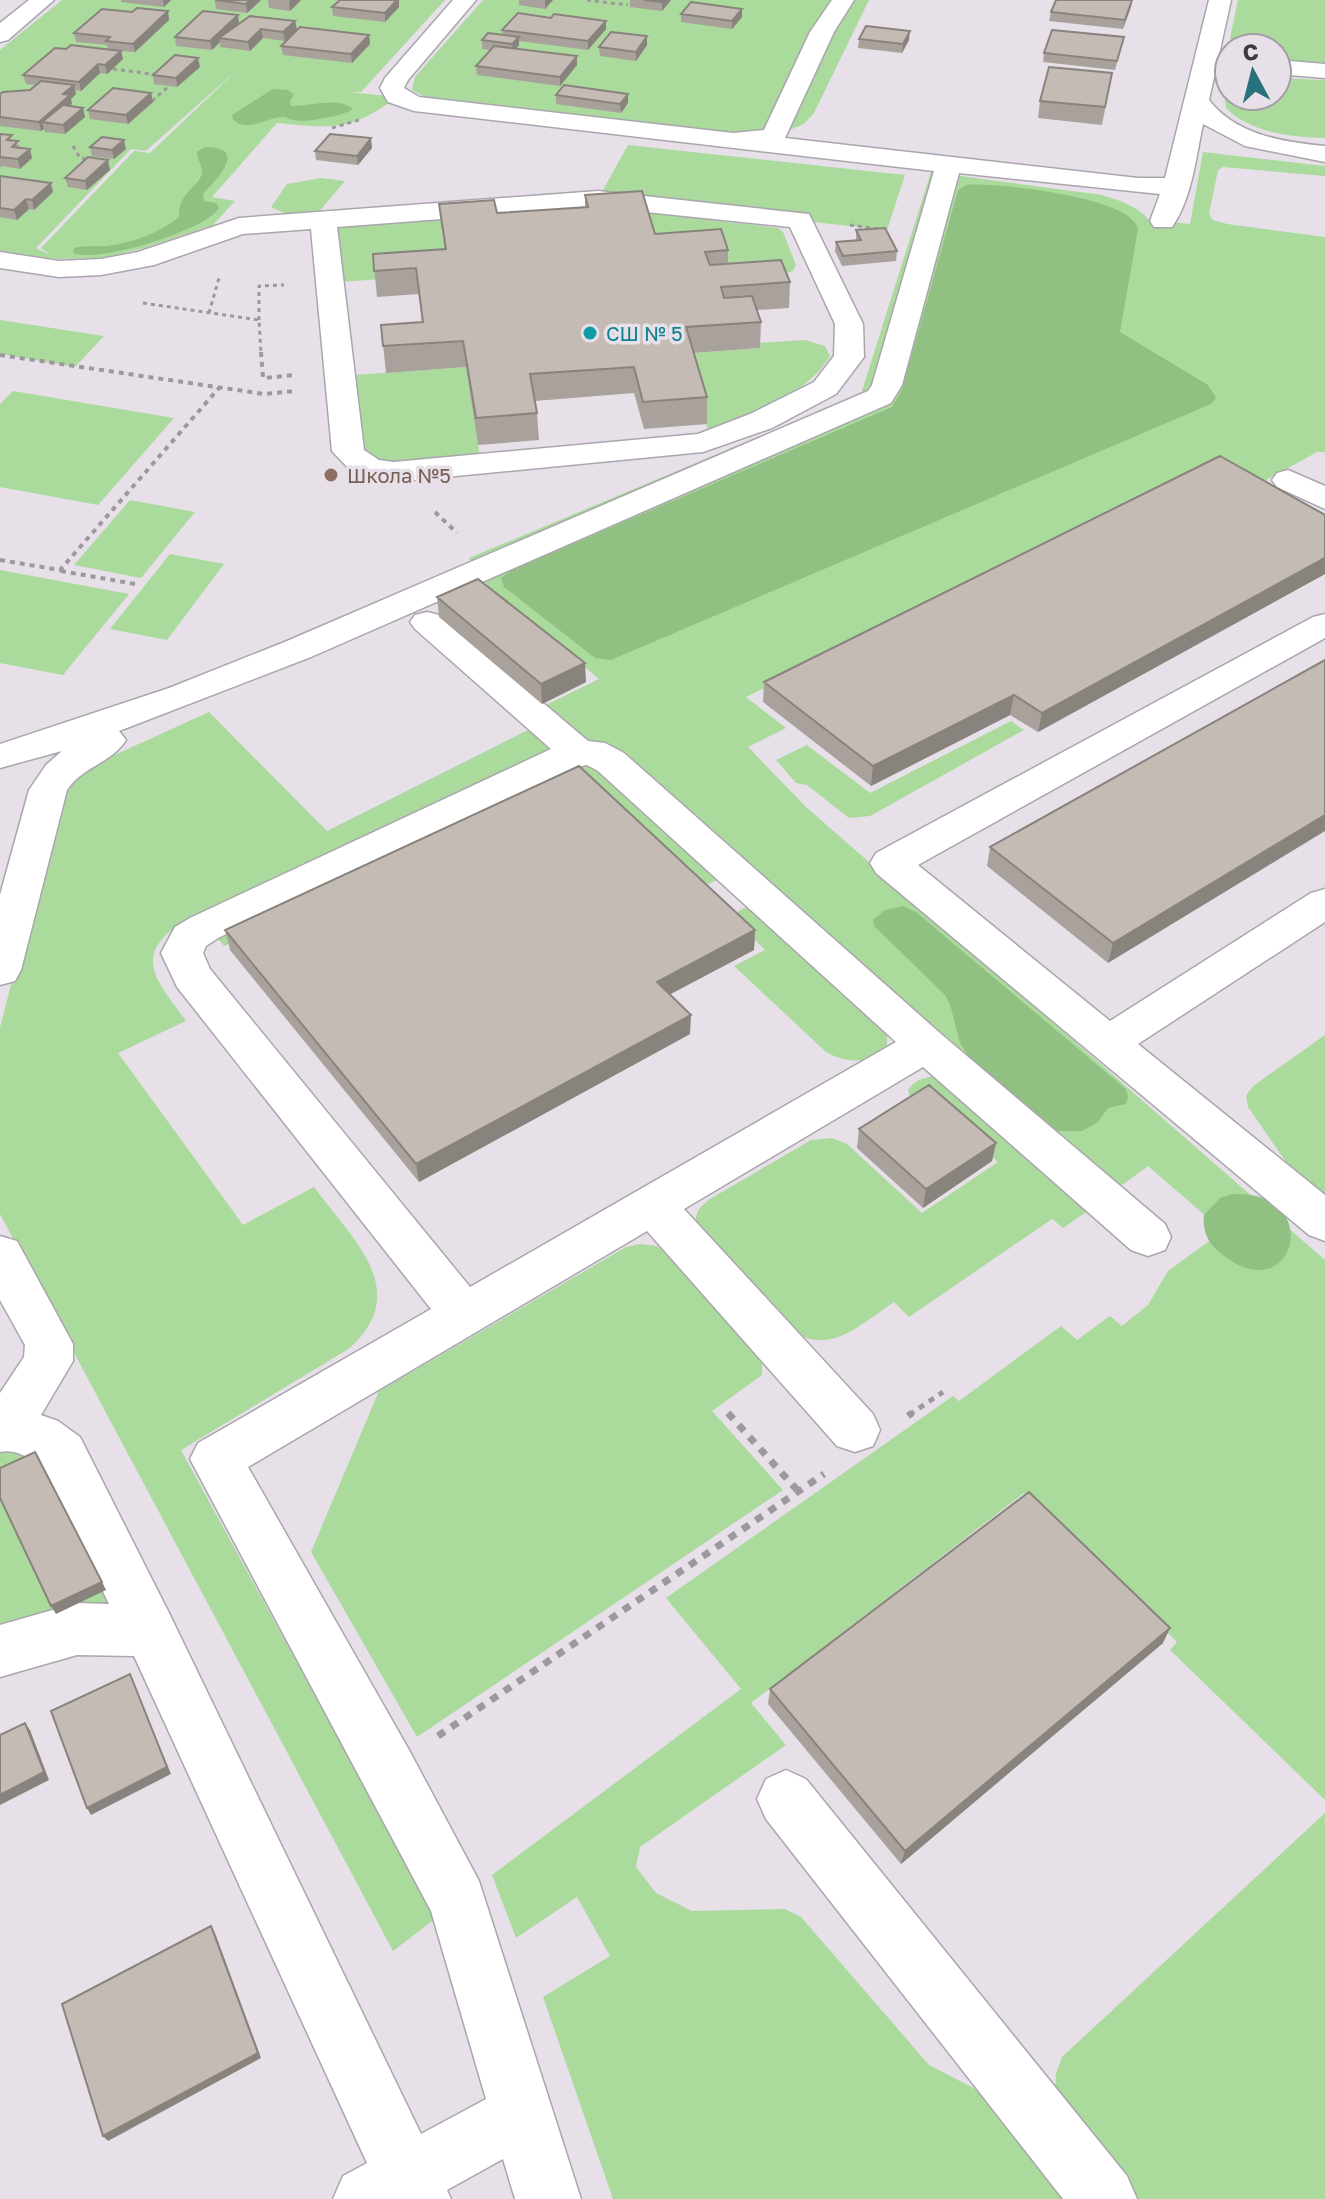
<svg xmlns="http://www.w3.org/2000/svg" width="1325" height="2199" viewBox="0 0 1325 2199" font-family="'Golos Text',sans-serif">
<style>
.green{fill:#aada9c;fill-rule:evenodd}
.forest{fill:#91c083}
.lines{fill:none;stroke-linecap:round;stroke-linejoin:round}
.minor-casing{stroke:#aba5ae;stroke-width:3}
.path-far3{stroke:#9c989e;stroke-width:3;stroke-dasharray:4 4;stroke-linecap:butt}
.path-far2{stroke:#9c989e;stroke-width:4;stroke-dasharray:5 5;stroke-linecap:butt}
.path-far1{stroke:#9c989e;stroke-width:5;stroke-dasharray:6 6;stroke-linecap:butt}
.path{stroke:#9c989e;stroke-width:7;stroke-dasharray:8 8;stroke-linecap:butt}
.minor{fill:#fff;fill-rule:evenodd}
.wall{fill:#a9a19b}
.shaded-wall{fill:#89837e}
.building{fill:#c4bbb4;stroke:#89837e;stroke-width:2}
.culture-dot{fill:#0f9aa8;stroke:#e7e0e9;stroke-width:3}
.education-dot{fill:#8d6e63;stroke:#e7e0e9;stroke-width:3}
.labels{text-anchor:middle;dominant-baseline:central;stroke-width:7;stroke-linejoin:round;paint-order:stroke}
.far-culture-label{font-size:20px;fill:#0d838f;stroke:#e7e0e9;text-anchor:start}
.far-education-label{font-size:20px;fill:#785e54;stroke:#e7e0e9;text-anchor:start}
</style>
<rect width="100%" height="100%" fill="#e7e0e9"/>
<path class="green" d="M62,0H445L361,92H349L397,97C351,132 331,128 277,123L212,197L235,201L213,225L144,248L103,258L56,259L0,251V50ZM238,69L150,153L134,151L41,248L50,255L36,248L131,149L146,151Z
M483,0H869L814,113L804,124L773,137L431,100L412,90L415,77Z
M1238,0H1325V69L1277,61V48L1235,47L1230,38Z
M1277,78L1325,80V138C1291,137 1251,133 1226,108L1225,98L1229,91V96H1277Z
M628,145L905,175L887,230L598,199Z
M1203,152L1325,166V176L1223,167L1218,170L1209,214L1213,220L1227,224L1325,237V452H1317L1248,490L1212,470L746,697L786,728L748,747L806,807L1325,1260V1800L1170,1650L1177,1642L1024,1493L751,1703L786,1745L640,1847L636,1867L656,1893L692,1911L785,1909L801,1917L929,2065L1008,2106L1081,2199H613L543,1997L610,1956L577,1897L516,1938L492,1875L741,1689L666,1598L953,1396L959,1401L1061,1326L1077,1340L1110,1316L1122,1326L1148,1305L1168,1271L1223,1231L1148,1166L1114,1191L544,706L599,679L488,586L469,558L861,394L931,172L1102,195C1120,201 1136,205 1149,220L1190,224Z
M321,178L345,181L317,214H287L271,207L287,184Z
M600,207L778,228L783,232L796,265L793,271L782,274L441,230L448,274L341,282L335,227Z
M0,320L104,336L75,367L0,354Z
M805,340L825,346L830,356C807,396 749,413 708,430L685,354L760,348L759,343Z
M466,367L480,458L393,465L379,462L361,449L354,375Z
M13,391L174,418L98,505L0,487V404Z
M130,500L195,512L141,578L74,565Z
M170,554L224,564L167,640L110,629Z
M0,570L129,594L63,675L0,663Z
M209,712L327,831L532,728L553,747L189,918C130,954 154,977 186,1021L118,1053L243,1225L314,1187C352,1239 413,1290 350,1348L181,1450L436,1918L393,1951L0,1214V1028L64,778Z
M1011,721L1024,730L870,816L849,818L807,785L796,783L776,760L807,745L870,793Z
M583,764L595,766L722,878L701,887L582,778L224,946L214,934L558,768Z
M750,905L887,1034V1047C868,1064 848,1064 826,1052L734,966L765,950L730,916Z
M1325,1035V1203L1296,1176L1248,1107L1246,1096L1253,1086Z
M939,1076L1095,1206L1063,1228L1052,1219L909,1317L894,1302C865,1321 832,1355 796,1333L696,1223C695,1211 701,1206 710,1199L811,1140L832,1138L847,1144L922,1213L998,1162L925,1099L910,1098L908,1090C917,1078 925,1077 939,1076Z
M641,1244L657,1246L670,1257L757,1351L762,1362V1375L712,1411L783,1490L417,1737L311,1552L379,1391L626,1247Z
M0,1430L40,1437L150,1631L0,1651Z
M1325,1813V2199H1134L1055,2092L1056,2074L1062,2057Z"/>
<path class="forest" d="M273,89L288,90L294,94L290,101L291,106C310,107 338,96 353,109C344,116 304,123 293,120C286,119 288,116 281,117C264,119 247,132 233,120L232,115Z
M205,147C250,147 216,180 203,194L204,201L216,203L219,208C207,230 96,264 73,253L74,248C86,245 95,247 107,246C132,243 159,233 179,217C178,190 202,187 202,171C202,165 197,159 197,152Z
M966,185C995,182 1133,197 1138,229L1120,332L1208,385L1216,398L1211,404L611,660L595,658L504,587L501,578L512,570L892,407L902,390L958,190Z
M903,906L916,912L1126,1089L1128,1097L1126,1104L1108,1108L1097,1123L1082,1131H1058L1046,1124L972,1062L960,1043L950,1004L945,995L874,926L873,920L885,910Z
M1233,1194C1325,1190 1296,1310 1224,1256C1209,1245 1202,1233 1204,1215L1220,1198Z"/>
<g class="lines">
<g class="minor-casing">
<path id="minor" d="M29,0H54L8,40L0,42V23Z
M453,0H476L408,80L404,88L419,97L733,133L764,130L810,32L832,0H854L834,32L785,138L1138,178H1165L1209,0H1231L1209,100C1236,135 1283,142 1325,146V162L1245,146L1203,124C1196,157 1192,199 1172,227H1154L1150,221L1160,194L959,173L902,385L891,403L311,657L119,731L126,740C113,762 82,767 67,790L21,970L15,981L0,985V895L29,790L46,765L62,751L0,768V744L169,688L287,641L868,391L872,385L934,171L414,111L388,102L380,88L385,78Z
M1277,60L1325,64V78L1277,74Z
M598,191L809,214L863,324L864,357L836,394L772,428L703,452L394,482L351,471L332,451L311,229L243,234L154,265L101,275L59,277L0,268V252L59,261L101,259L138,252L239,218ZM598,207L790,227L835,324L834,356L814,382L750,414L698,434L394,462L379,460L364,450L337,227Z
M1288,470L1325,486V509L1277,487L1272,480L1277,473Z
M427,612L439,615L588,741L605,743L624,753L941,1034L1165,1224L1171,1237L1165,1250L1148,1256L1131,1250L923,1067L684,1209L873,1414L880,1430L873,1446L855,1452L837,1446L647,1231L248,1467L409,1750L479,1881L581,2199H515L503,2159L447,2190L451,2199H333L343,2176L367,2163L134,1656L77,1655L0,1677V1625L77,1603L109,1604L44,1469C31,1459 17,1448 0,1452V1393L24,1357L25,1345L0,1300V1236L17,1241L73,1344V1361L41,1415L58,1421L80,1437L169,1613L421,2134L486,2099L431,1911L190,1459L198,1443L431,1309L177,987L161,953L175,927L190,918L551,749L415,629L410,622L415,615ZM587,765L598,771L896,1042L470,1287L210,969L203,953L206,946L218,938L576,767Z
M1325,614V638L918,865L1110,1021L1311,893L1325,889V922L1138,1044L1325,1195V1241L1309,1235L876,873L870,863L876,853L1313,617Z
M786,1770L806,1779L1127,2176L1137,2199H1063L766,1819L757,1799L766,1779Z"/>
</g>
<path class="path-far3" d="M587,0L628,5
M113,69L159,75
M152,101L169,86
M332,128L362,119
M73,146L80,158L93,160
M850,225L879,229
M143,303L259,320L261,354
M209,313L219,278
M259,320V286L284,285"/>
<path class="path-far2" d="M261,352L263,378L294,375
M0,355L264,394L296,391
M435,512L457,533
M0,560L60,570L219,388
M61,571L135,584"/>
<path class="path-far1" d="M728,1413L730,1415
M909,1415L943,1392"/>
<path class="path" d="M728,1413L798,1491
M908,1416L912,1413
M438,1736L824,1474"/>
<use href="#minor" class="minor"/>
</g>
<path class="wall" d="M121,0H171L164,7L121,2Z
M215,0H261L247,13L216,9Z
M268,0H301L290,11L269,8Z
M519,0H553L545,9L519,5Z
M630,0H671L662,11L630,7Z
M1132,0L1123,29L1049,21L1051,12Z
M332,7H399L385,22L333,16Z
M168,11L169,20L135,52L121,51L123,59L107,74L100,73L81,91L75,90L76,94L71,99L72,104L70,106L85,117L65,134L45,132L44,129L41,131L0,126V94L30,90L36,85L26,84L23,75L66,49H108L107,45L76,42L74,33L132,12Z
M681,14L742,17L732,29L681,22Z
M238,15L239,23L295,21L297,30L285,41L263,38L250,51L220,47V42L212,50L176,46L175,37Z
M606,29L588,50L519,41V45L517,48L577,65L560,86L477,75L476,66L490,50L482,49V40L503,35L502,30Z
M369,35L370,44L352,63L283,55L281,46Z
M647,36V45L636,61L600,56L599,47Z
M1124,37L1115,70L1043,62L1044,53Z
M859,39L909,40L902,53L858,48Z
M200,67L177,87L154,84L153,75Z
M1112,73L1102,125L1038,118L1040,101Z
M151,93L153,102L128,124L90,119L88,110Z
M556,95L628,103L621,113L556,104Z
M0,134L14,141L32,158L20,169L2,166L0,168Z
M90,147L126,149L114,159L92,156Z
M372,148L358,165L316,160L315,151Z
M110,170L87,190L68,187L65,178Z
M0,176L53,192L34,210L29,209L17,220L0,217Z
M585,195L655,234L728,250V264L790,282L789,308L757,310L761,322L760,348L694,353L707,397V424L644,429L634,393L535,401L537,413L539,440L478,445L466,367L386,373L381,325L422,322L419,294L377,297L373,254L444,249L439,204L497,213L585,207Z
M856,230L897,251L896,261L842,266L835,251L836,242L856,240Z
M1325,515V574L1038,732L1010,715L871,786L763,702L764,682Z
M437,597L586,682L542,704L439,617Z
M1325,660L1108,963L987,866L990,847Z
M225,930H755L754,950L669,995L690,1034L419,1182L230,950Z
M859,1129L996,1143L992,1161L923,1208L857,1148Z
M1163,1643L901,1864L768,1704L770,1689Z"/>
<path class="shaded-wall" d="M163,0H171L164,7Z
M250,0H261L247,13L246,4Z
M291,0H301L290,11L289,2Z
M397,0H399V7L385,22V13Z
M545,0H553L545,9Z
M664,0H671L662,11V2Z
M1132,0L1131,7L1123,29L1125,20Z
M742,9V17L732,29V21Z
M168,11L169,20L135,52L133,44Z
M238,15L239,24L219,38L220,42L212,50L210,41Z
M295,21L297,30L285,41L283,32Z
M606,21V29L588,50V41Z
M261,29L263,38L250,51L248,42Z
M910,31L909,40L902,53L903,44Z
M369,35L370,44L352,63L351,54Z
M647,36V45L636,61V52Z
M519,37V45L513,53L512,44Z
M121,51L123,59L107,74L105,65Z
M577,56V65L560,86V77Z
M198,58L200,67L177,87L176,78Z
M98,64L100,73L81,91L79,82Z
M74,85L76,94L71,99L72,104L50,124L42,122L44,129L41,131L39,122L63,94Z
M151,93L153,102L128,124L126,115Z
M628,94V103L621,113L620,104Z
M83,108L85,117L65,134L63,125Z
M371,138L372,148L358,165L357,156Z
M124,140L126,149L114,159L112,150Z
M30,149L32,158L20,169L18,159Z
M108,160L110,170L87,190L85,181Z
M51,183L53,192L34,210L32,200Z
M26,199L29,209L17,220L14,210Z
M1325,558V574L1038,732L1042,713Z
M585,663L586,682L542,704L541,684Z
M1014,695L1010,715L871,786L873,766Z
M1325,815V831L1108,963L1113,943Z
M755,930L754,950L657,1001V982Z
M691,1015L690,1034L419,1182L416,1164Z
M996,1143L992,1161L923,1208L926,1189Z
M102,1582L106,1590L56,1614L51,1606Z
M1170,1628L1163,1643L901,1864L905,1851Z
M130,1674L171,1774L91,1815L87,1808Z
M25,1723L30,1730L49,1780L0,1805V1795Z
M211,1926L215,1933L261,2058L108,2141L103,2136Z"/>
<path class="building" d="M215,0H250L246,4Z
M340,0H397L385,13L332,7Z
M644,0H664L662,2Z
M1056,0H1132L1125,20L1051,12Z
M691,2L742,9L732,21L681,14Z
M137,8L168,11L133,44L106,41L110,37L74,33L102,9L132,12Z
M203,11L238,15L210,41L175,37Z
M518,13L551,18L554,14L606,21L588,41L502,30Z
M250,16L295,21L283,32L261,29L248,42L219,38Z
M866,26L910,31L903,44L859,39Z
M300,27L369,35L351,54L281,46Z
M1052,30L1124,37L1117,61L1044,53Z
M611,32L647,36L636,52L599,47Z
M488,33L519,37L512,44L482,40Z
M71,45L121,51L105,65L98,64L79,82L23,75L55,48L66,49Z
M494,46L577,56L560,77L476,66Z
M175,55L198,58L176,78L153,75Z
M1049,67L1112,73L1105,107L1040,101Z
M41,81L74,85L63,94L70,95L39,122L0,117V94L3,92L30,90Z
M564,85L628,94L620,104L556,95Z
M113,88L151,93L126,115L88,110Z
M63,105L83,108L63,125L42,122Z
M0,134L12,135L7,140L18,141L12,147L30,149L18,159L0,157Z
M330,134L371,138L357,156L315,151Z
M102,137L124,140L112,150L90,147Z
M88,157L108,160L85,181L65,178Z
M0,176L51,183L32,200L26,199L14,210L0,208Z
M642,191L655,234L721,229L728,250L705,252L710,265L781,260L790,282L721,287L724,298L752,296L761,322L686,327L707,397L643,402L634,367L530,374L537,413L476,418L463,341L383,346L381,325L423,322L416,268L374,271L373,254L446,249L439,204L494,200L497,213L588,207L585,195Z
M885,228L897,251L843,256L836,242L861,240L856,230Z
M1220,456L1325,515V558L1042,713L1014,695L873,766L764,682Z
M478,579L585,663L541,684L437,597Z
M1325,660V815L1113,943L990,847Z
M579,766L755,930L657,982L691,1015L416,1164L225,930Z
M929,1085L996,1143L926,1189L859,1129Z
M35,1452L102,1582L51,1606L0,1498V1468Z
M1029,1492L1170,1628L905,1851L770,1689Z
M130,1674L167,1767L87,1808L51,1711Z
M25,1723L44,1772L0,1795V1735Z
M211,1926L258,2053L103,2136L62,2004Z"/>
<circle class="culture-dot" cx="590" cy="333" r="8"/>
<circle class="education-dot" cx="331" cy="475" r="8"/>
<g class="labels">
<g class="far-culture-label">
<text x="606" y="333">СШ № 5</text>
</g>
<g class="far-education-label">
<text x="347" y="475">Школа №5</text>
</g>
</g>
<g transform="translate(1253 72) rotate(353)"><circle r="38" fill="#e7e0e9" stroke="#a39ea5" stroke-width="2"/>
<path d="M0-6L14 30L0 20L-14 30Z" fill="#29717c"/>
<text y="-12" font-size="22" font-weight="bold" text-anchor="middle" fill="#3d3b3e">С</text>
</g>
</svg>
